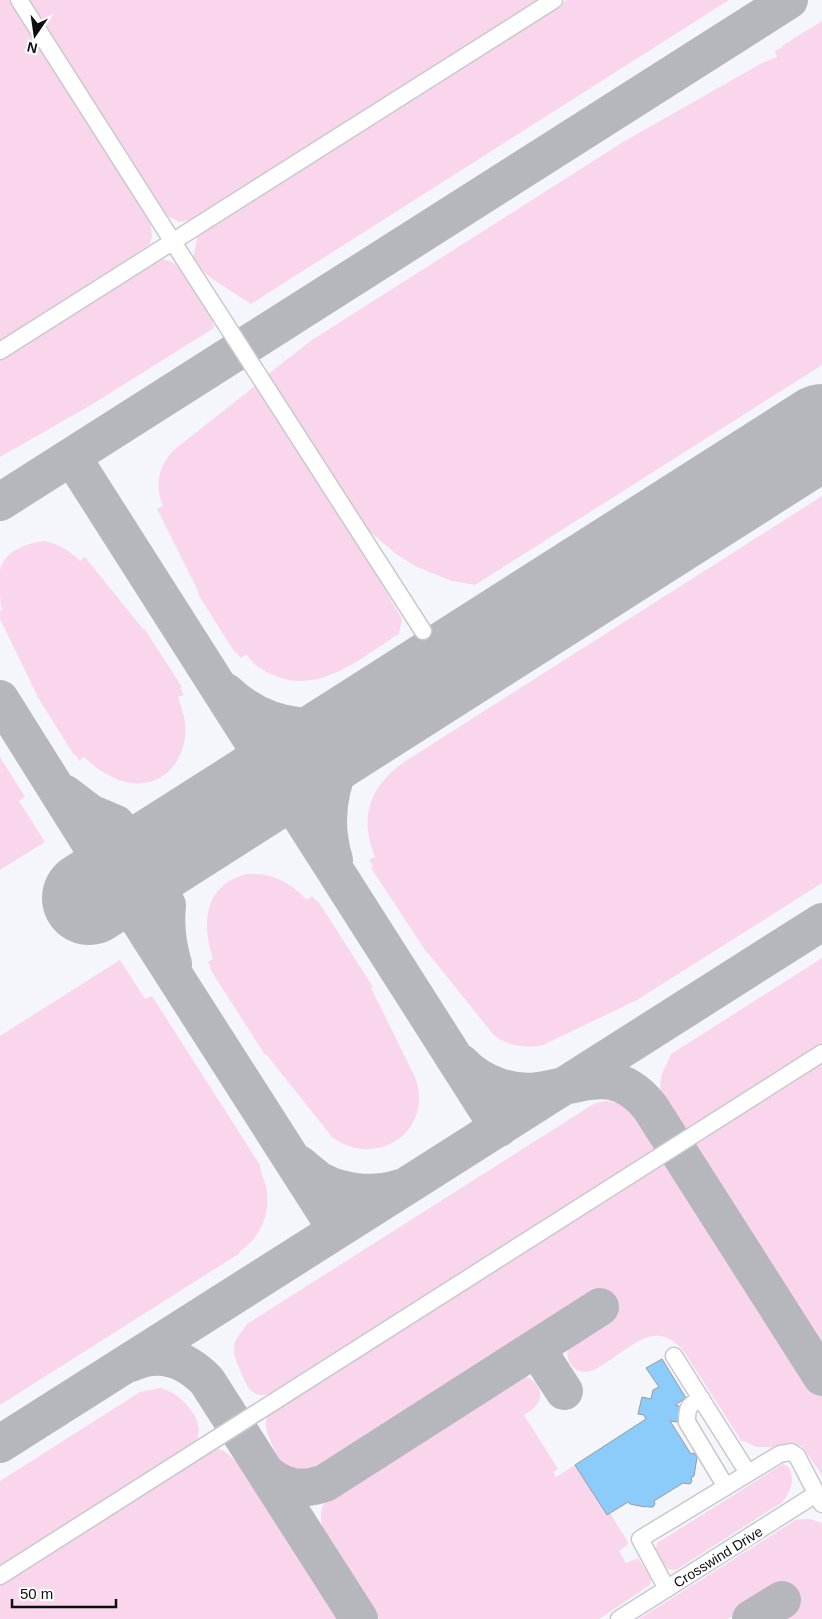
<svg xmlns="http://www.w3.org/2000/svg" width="822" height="1619" viewBox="0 0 822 1619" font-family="Arial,sans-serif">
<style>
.green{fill:#f9d6ec}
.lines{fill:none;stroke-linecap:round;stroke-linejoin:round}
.taxiway{stroke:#b6b7bc;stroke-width:38}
.runway{stroke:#b6b7bc;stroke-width:94}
.building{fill:#8bccfb;stroke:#969b9e}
.minor-casing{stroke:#c8c9ce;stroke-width:19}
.minor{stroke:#fff;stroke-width:16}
.labels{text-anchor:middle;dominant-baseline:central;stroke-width:5;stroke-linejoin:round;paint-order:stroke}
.street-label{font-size:14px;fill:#0e0e10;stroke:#fff}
</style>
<rect width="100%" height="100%" fill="#f5f6fc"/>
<path class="green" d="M0,0H10L150,220L152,236L150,244L143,249L0,341Z
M29,0H538L192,219L180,222L169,217L163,211Z
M567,0H729L251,304L208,276L193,260L197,238L202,232Z
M822,21V365L475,585L452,581L417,567L396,554L368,530L360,521L267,375L312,340L623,142L762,63L777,57L775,50L782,48V46Z
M161,259L172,262L179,267L212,318L214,328L91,405L0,457V360Z
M255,386L370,564L402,619L399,634C362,657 319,696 273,675C262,671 253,664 246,654L241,658L236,652L235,653L198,594L199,593L157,509L163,506C154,485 159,464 175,449Z
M822,496V883L637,1000L543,1045C524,1049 506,1046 492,1033L428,953H427L371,868L373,866L369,860L375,857C359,818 369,787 404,762Z
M44,541C59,544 69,550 80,561L85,557L143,629L144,628L182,687L180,688L184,695L178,697C181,706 184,714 185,723C187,737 183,753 175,764C149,798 109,782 84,757L79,761L76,755H74L37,696V695L0,619V611L2,610C0,602 0,594 0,586C0,581 0,575 0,570C4,551 27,543 44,541Z
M0,757L25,797L19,801L45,842L0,870Z
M247,874C271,872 290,882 307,900L312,896L317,902L318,901L373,987L371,988L415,1077C435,1131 377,1170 332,1137L266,1054L265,1055L210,969H211L208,962L213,959C201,923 204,885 247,874Z
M822,958V1043L687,1130L680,1131C669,1114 655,1096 662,1074C664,1067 669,1060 671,1054Z
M120,960L145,999L152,996L260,1165C260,1173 266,1182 267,1191C270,1215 260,1239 239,1252L240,1253L0,1405V1036Z
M822,1061V1355L690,1147L693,1143Z
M606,1101C637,1102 646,1120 661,1143L659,1147L274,1392C253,1402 246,1386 240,1370C237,1363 233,1356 234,1347C235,1337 243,1331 247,1324L595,1103Z
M671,1159L822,1397V1475L802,1446L788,1443L774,1450L771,1447H756L744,1441L742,1442L685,1353C658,1318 635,1344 607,1362C602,1365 596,1370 591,1371C571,1377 560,1353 573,1340L572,1338L610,1313L598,1295L348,1453L347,1452C335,1459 320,1472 306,1472C285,1473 277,1458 271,1442C267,1431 262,1423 270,1413L665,1161Z
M523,1375C538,1380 547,1395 534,1408C531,1411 527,1413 524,1415L558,1469L553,1472L556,1477L575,1465L606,1515L610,1513L628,1542L627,1545L619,1551L626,1563L638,1558L651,1578L650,1585L599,1619H379L325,1534C324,1530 321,1524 321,1519C319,1496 345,1484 361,1473V1472L511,1376Z
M160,1388C178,1391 208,1420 196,1440L0,1566V1481L140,1392Z
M217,1449C231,1451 238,1467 248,1473L341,1619H0V1584L204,1454Z
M783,1464L789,1467C795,1480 791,1493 781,1503L676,1570C664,1571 660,1559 655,1550L657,1543Z
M805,1519H810L822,1523V1619H770L795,1603L783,1584L728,1619H639L786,1526L795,1520Z"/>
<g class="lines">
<path class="taxiway" d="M72,457L499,1128
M0,502L789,0
M226,692C270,734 328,736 381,709
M0,699L114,881L337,1230
M65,794L90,813L116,824
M334,860C320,814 331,763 366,729C380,715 399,705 416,694C441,678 467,661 493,645
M167,905C165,925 167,944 173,964
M461,1063C480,1083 511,1095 538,1091C583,1085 615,1063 650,1107L822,1377
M299,1164C306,1170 313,1176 320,1181C344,1194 375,1196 400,1188
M536,1348L564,1391
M131,1363C160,1349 186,1359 207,1381L359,1619
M0,1444L822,922
M266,1473C284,1489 303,1491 325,1483L600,1307
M751,1619L782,1600"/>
<path class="runway" d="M89,898L822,431"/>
</g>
<path class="building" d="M662,1359L686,1398L675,1405L682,1407L678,1422L670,1421L691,1454L694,1453L697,1457L694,1476L691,1478L692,1481L690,1484L683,1483L654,1501L655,1504L653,1507H648L646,1506L645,1507L630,1504L628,1502L607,1515L575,1465L646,1419L644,1415L638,1414L642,1397L651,1399L653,1390L659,1387L646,1368Z"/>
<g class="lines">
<g class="minor-casing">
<path id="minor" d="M19,0L173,242L423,631
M0,351L554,0
M674,1356L748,1473
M701,1398C688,1406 687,1407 687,1422L726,1487
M0,1576L822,1053
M667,1589L640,1539L780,1454L791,1452L797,1456L822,1504
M619,1619L816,1494"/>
</g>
<use href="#minor" class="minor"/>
</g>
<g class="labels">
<g class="street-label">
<text transform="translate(718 1557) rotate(-32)">Crosswind Drive</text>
</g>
</g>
<g transform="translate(35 35) rotate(193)" stroke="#ffffff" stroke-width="4" paint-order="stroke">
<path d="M0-4L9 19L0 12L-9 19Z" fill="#0e0e10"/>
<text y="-8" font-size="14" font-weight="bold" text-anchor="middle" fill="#0e0e10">N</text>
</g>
<path d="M12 1599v8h104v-8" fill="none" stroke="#0e0e10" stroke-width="2.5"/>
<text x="20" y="1599" font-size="15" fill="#0e0e10" stroke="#ffffff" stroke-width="4" paint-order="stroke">50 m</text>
</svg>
